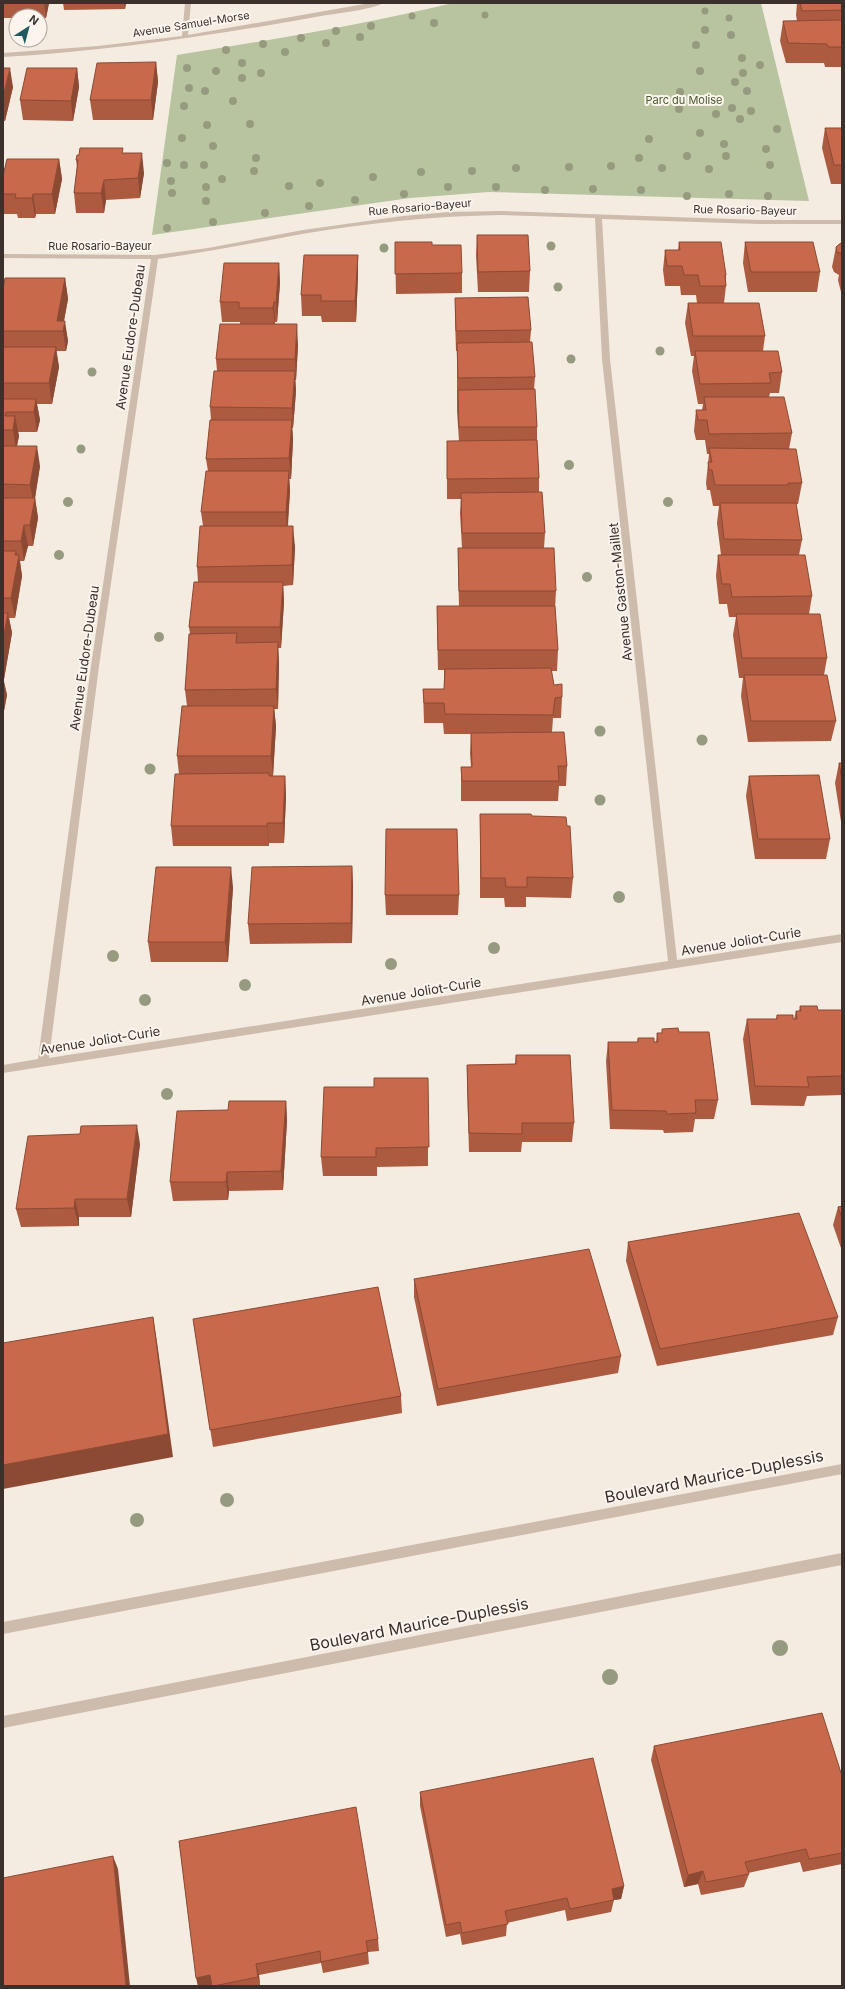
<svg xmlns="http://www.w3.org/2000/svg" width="845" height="1989" viewBox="0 0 845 1989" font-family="Inter,sans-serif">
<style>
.green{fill:#b8c4a0}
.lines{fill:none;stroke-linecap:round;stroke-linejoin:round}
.minor{fill:#cdbbac;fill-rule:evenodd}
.tree{fill:#969b7f}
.wall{fill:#ac5a40}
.shaded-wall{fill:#8c4a34}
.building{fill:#c8694b;stroke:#8c4a34}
.labels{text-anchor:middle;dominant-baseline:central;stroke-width:4;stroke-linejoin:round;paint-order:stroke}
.far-street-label{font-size:11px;fill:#3b302b;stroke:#fbf5ee}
.far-park-label{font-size:11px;fill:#4a5a2e;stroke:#fbf5ee}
.street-label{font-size:13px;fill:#3b302b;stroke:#fbf5ee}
.near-street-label{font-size:16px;fill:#3b302b;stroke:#fbf5ee}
</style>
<rect width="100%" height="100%" fill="#f4ebe1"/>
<path class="green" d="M453,3H761L809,201L489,192L410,198L152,235L177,55C270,40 362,25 453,3Z"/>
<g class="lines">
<path class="minor" d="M185,3H191L188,35L370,3H383C375,9 334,14 321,16C216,35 110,51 3,57V53L98,46L182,36Z
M501,211L760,220H842V224H760L602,219L610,359L677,960L842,934V942L3,1073V1065L38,1059L91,666L151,259L3,258V254L155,255L208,248L303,230L403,216L450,212ZM501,215L595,218L602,359L668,961L49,1058L99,666L158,259C207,252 254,243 302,234C368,223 434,216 501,215Z
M842,1464V1474L3,1634V1622Z
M842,1553V1565L3,1728V1716Z"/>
</g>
<g class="tree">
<circle cx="705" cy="11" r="3.5"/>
<circle cx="485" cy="15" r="3.5"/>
<circle cx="412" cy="16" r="3.5"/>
<circle cx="729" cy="18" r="3.5"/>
<circle cx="434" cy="23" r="4"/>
<circle cx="371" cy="26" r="4"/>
<circle cx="705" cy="30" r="4"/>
<circle cx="336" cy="31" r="4"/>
<circle cx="731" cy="35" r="4"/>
<circle cx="360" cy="37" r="4"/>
<circle cx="301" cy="38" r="4"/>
<circle cx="326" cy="43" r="4"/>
<circle cx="263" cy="44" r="4"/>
<circle cx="696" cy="45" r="4"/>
<circle cx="226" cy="50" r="4"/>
<circle cx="285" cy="52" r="4"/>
<circle cx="742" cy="58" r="4"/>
<circle cx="242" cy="63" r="4"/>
<circle cx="760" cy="65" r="4"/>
<circle cx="187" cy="68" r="4"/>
<circle cx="216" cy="71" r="4"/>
<circle cx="700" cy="71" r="4"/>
<circle cx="261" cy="73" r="4"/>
<circle cx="743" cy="73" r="4"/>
<circle cx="242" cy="78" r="4"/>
<circle cx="735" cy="82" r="4"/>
<circle cx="189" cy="88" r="4"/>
<circle cx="205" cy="91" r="4"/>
<circle cx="747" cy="91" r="4"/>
<circle cx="680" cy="92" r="4"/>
<circle cx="233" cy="101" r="4"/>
<circle cx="184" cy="106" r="4"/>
<circle cx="732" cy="108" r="4"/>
<circle cx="679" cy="109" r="4"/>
<circle cx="751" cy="111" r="4"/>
<circle cx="716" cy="114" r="4"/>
<circle cx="740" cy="119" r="4"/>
<circle cx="250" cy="124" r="4"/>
<circle cx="207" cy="125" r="4"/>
<circle cx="777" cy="129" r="4"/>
<circle cx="700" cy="133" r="4"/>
<circle cx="182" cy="138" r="4"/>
<circle cx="649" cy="139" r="4"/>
<circle cx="724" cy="144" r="4"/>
<circle cx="213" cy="146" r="4"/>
<circle cx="766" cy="149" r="4"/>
<circle cx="687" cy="156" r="4"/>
<circle cx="726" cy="156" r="4"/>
<circle cx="256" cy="158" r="4"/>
<circle cx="639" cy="158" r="4"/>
<circle cx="167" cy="163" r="4"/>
<circle cx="184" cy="165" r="4"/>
<circle cx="204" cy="165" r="4"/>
<circle cx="770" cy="165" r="4"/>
<circle cx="611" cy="166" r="4"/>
<circle cx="569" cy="167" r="4"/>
<circle cx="516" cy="168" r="4"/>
<circle cx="662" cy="168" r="4"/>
<circle cx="709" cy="169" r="4"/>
<circle cx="254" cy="171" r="4"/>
<circle cx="472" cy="171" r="4"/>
<circle cx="421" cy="172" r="4"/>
<circle cx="373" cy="177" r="4"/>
<circle cx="222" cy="179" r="4"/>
<circle cx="171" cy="181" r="4"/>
<circle cx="320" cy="183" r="4"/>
<circle cx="289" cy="186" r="4"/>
<circle cx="206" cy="187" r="4"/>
<circle cx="448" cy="187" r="4"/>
<circle cx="496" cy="187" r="4"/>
<circle cx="593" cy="189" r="4"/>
<circle cx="545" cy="190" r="4"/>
<circle cx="641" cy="190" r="4"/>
<circle cx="172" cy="193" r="4"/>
<circle cx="404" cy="194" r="4"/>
<circle cx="729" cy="194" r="4"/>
<circle cx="687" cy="196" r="4"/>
<circle cx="768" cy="196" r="4"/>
<circle cx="355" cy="200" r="4"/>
<circle cx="206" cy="201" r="4"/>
<circle cx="309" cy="206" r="4"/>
<circle cx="265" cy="213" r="4"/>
<circle cx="213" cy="222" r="4"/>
<circle cx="167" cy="228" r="4"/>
<circle cx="551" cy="246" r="4.5"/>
<circle cx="384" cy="248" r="4.5"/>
<circle cx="558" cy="287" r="4.5"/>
<circle cx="660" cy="351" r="4.5"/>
<circle cx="571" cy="359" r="4.5"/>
<circle cx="92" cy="372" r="4.5"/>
<circle cx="81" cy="449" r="4.5"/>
<circle cx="569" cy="465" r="5"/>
<circle cx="68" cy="502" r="5"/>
<circle cx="668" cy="502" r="5"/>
<circle cx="59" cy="555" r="5"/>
<circle cx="587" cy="577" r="5"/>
<circle cx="159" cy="637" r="5"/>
<circle cx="600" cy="731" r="5.5"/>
<circle cx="702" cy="740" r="5.5"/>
<circle cx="150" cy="769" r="5.5"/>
<circle cx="600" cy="800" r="5.5"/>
<circle cx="619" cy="897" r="6"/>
<circle cx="494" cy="948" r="6"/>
<circle cx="113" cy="956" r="6"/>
<circle cx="391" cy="964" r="6"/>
<circle cx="245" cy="985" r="6"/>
<circle cx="145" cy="1000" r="6"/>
<circle cx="167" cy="1094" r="6"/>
<circle cx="227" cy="1500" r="7"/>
<circle cx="137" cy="1520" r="7"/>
<circle cx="780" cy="1648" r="8"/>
<circle cx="610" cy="1677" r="8"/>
</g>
<path class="wall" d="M3,3H49L46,18H40V16H16V18H3Z
M63,3H126L125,9L64,10Z
M797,3H842V67H825L824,63H786L780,41L783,21H797L796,15Z
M156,62L158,82L153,120H93L90,100Z
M3,68L13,87L5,121H3Z
M77,68L79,87L73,121L23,120L20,100Z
M825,128H842V184H831L822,148Z
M123,153L144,173L140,198L106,200L104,213H76L74,193L77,167L76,160Z
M59,159L62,179L55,214H36L35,218H18L17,214H3V176Z
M477,235L530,271L529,292H478L476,255Z
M395,242L432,245L462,273V293L396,294Z
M679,242L726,275V286L724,303L765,336L763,351L782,372L779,393H770L769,397L792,433L789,449L802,483L798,504H796L802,540L799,555L812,596L809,614L827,658L824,675L836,721L831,741L748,742L741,696L743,678H739L733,635L736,617H729L727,604H719L716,576L718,555H721L717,523L719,506H713L710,490H707L706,483L709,454H707L705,440H696L694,431L696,410H702L703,404H698L692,371L694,356H691L685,323L688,303H697L696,295H681L680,286H665L663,270L665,250H678Z
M745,242L820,272L817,292H748L743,263Z
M842,242V296L838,280L839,275L834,272L832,267L836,247Z
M358,255V275L356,322H322L321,316H302L301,295Z
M279,263L280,283L277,322H275V324L298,345L296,380H295L296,391L293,428H292L293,440L291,479H289L290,491L288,526L295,547L293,585L283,586L284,602L281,648H278L279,663L278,709H274L276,726L273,776H285L286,796L284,843H269V846H173L171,826L179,774L177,756L187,706L185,690L190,634L189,627L198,582L197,567L203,526L201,512L208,471L206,459L211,420L210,407L217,371L216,359L240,324V322H222L220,302Z
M65,278L68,299L64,321L68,341L66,351H56L59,367L52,404H37L40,420L37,432H18L19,436L17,446L40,466L35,498L38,518L33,546H28L24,561H20L22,576L15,618H9L12,633L4,679H3L7,695L3,716V289Z
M455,298L531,330L530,342L535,377L534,389L537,427V440L539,478V492L545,533L544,548L556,591L555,609L558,650L557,671H551L554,685L562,697L561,718H553L552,732L567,766L566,786H559L558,801H461V767H471L470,753L471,734H444L443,723H424L423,689H444V670H438L437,626V606H459L458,569V548H462L460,513L461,499H447V441H459L457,411V351H456L455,318Z
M839,763H842V828L835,783Z
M749,776L830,839L826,859H755L746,796Z
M480,814L532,816L567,826L573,878L571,898L526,897V907H505L504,898H480Z
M352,866L353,887L352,943L250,944L248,924Z
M233,887L228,962H151L148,942Z
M385,895H459L458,915H386Z
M800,1006L818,1010H842V1095L807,1096L804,1106L751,1105L743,1039L747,1019H776L777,1015L794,1019L796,1011H799Z
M662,1029L679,1032L718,1100L714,1119H695L693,1132L664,1133L663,1130L610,1129L606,1061L608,1042H637L638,1038L656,1042L657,1033H662Z
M516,1055L574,1123L572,1142H522L521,1152H469L467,1084V1065L515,1064Z
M428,1078V1166L377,1167V1176H323L321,1157L374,1087Z
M286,1101L287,1120L283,1190L229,1191L228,1200L173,1201L170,1182L228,1110Z
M140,1144L131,1217H79V1226L21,1227L16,1209Z
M842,1206V1251L833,1225L838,1207Z
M628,1242L838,1317L833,1335L657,1366L626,1261Z
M414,1279L621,1356L618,1373L437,1406L414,1297Z
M193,1319L401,1396L402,1413L213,1447Z
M654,1746L842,1776V1864L803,1872L800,1862L748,1873L749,1874L744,1887L701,1895L698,1884L684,1887L651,1760Z
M420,1792L624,1886L621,1899L614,1900L611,1912L567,1921L565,1910L507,1923L506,1936L462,1945L460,1934L446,1937L420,1806Z
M179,1841L378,1939L379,1951L368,1952L369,1964L323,1973L321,1963L259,1975L260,1986H198Z"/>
<path class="shaded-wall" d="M44,3H49L46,18Z
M124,3H126L125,9Z
M156,62L158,82L153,120L151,100Z
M10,68L13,87L5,121L3,108V97Z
M77,68L79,87L73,121L71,101Z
M142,153L144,173L140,198L138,178Z
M59,159L62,179L55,214L52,194Z
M104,180L106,200L104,213L101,193Z
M33,194L36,214L35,218L32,198Z
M358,255V275L356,322L355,301Z
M279,263L280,283L277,322L276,302Z
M65,278L68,299L62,331L57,321Z
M274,302L275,322V328L273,308Z
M65,321L68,341L66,351L63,331Z
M297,324L298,345L296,380L295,359Z
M56,347L59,367L52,404L49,383Z
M295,371L296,391L293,428L292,408Z
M36,399L40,420L37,432L34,412Z
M15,416L19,436L16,450L13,430Z
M292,420L293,440L291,479L289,458Z
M37,446L40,466L35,498L38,518L33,546L30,525L34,505L30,485Z
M289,471L290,491L287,533L286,512Z
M24,525L28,546L24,561L21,541Z
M293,526L295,547L293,585L292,565Z
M16,551L18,560L19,555L22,576L15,618L11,598Z
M283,582L284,602L281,648L280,627Z
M8,613L12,633L4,679L3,674V640Z
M278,642L279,663L278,709L276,689Z
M3,677L7,695L3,716Z
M274,706L276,726L273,776L271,756Z
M285,776L286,796L284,843L283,823Z
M267,823L269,843V846L267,826Z
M352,866L353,887L352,943L351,923Z
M231,867L233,887L228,962L225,942Z
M286,1101L287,1120L283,1190L281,1171Z
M137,1125L140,1144L131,1217L127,1199Z
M227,1172L229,1191L228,1200L226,1182Z
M75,1199L79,1217V1226L74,1208Z
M153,1317L157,1342L173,1457L3,1489V1465Z
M113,1856L118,1869L130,1986H126Z
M703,1871L698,1884L684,1887L688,1875Z
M624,1886L621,1899L614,1900L612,1889Z
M256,1964L259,1975L260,1986L258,1977Z
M210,1975L213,1986H198L196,1978Z"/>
<path class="building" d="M800,3H842V10L802,11Z
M842,20V47H828L827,44L788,43L783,21Z
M156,62L151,100H90L97,63Z
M3,68H10L3,97Z
M27,68H77L71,101L20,100Z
M825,128H842V165H834Z
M80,148H123L122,153H142L138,178L104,180L101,193H74L78,160H76L77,155H79Z
M7,159H59L52,194H33L32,198H15L16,194H3V176Z
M477,235H528L530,271L478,272Z
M395,242H432V245H461L462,273L395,274Z
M679,242H721L726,275H725L726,286H700L698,275H684L682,266H667L665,250H680Z
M745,242H813L820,272H751Z
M842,242V254L837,252L836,247Z
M304,255H358L355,301H321V295H301Z
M224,263H279L276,302H274L273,308H239V302H220Z
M5,278H65L57,321H65L63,331H3V289Z
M528,297L531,330L456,331L455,298Z
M688,303H759L765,336H693Z
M220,324H297L295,359H216Z
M532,342L535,377L458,378L457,343Z
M3,347H56L49,383H3Z
M695,351H778L782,372L769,373L771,383L700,384Z
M214,371H295L292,408L210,407Z
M535,389L537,427H459L458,390Z
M704,397H784L792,433L709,434L707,420H698L696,410H706Z
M3,399H36L34,412H6L5,416H15L13,430H3Z
M210,420H292L289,458L206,459Z
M537,440L539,478L447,479V441Z
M3,446H37L30,485L3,484Z
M709,448L796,449L802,483H788V485H715L712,470H709L708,462H712Z
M206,471H289L286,512H201Z
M542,492L545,533H462L461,493Z
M3,498H35L30,525H24L21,541H3Z
M720,503H796L802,540L724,539Z
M200,526H293L292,565L197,567Z
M458,548H554L556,591H459Z
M3,551H16L15,555H19L11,598H3Z
M718,555H805L812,596L732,597L730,584H722Z
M194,582H283L280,627H189Z
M437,606H555L558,650H438Z
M3,613H8L3,640Z
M736,614H820L827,658H742Z
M237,633L236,643L278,642L276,689L185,690L189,634Z
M551,668L554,685L562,684V697L555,698L553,715L445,714L444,703H424L423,689H444L445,669Z
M744,675H827L836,721H751Z
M182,706H274L271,756H177Z
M564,732L567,766H558L559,781H462L461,767H472L471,733Z
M839,763H842V780Z
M269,773V776H285L283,823H267V826H171L175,774Z
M819,775L830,839H758L749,776Z
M480,814H531L532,816L566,817L567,826H570L573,878L527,877V887H506L505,878H481Z
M386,829H457L459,895H385Z
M352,866L351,923L248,924L252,867Z
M156,867H231L225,942H148Z
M800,1006H817L818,1010H842V1076L807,1077L809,1087L755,1086L747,1019H777V1015H793V1019H797L796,1011H801Z
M678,1028L679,1032H709L718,1100H695L696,1113L667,1114L666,1111L612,1110L608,1042H638V1038H654V1042H658L657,1033H662V1029Z
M516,1055H570L574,1123H522V1134L469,1133L467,1065L516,1064Z
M374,1078H428L429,1147L376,1148V1157H321L324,1087H374Z
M229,1101H286L281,1171L227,1172L226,1182H170L177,1111L228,1110Z
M137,1125L127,1199H75L74,1208L16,1209L28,1136L80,1134L81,1126Z
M842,1206V1218L838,1207Z
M799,1213L838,1317L660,1349L628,1242Z
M589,1249L621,1356L438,1389L414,1279Z
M378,1287L401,1396L210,1430L193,1319Z
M153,1317L168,1434L3,1465V1343Z
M822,1713L842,1776V1853L809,1859L806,1849L745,1862L749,1874L706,1882L703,1871L688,1875L654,1746Z
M593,1758L624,1886L612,1889L614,1900L570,1909L567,1898L505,1911L508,1924L462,1933L460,1922L446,1925L420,1792Z
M356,1807L378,1939L366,1941L368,1952L321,1962L320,1951L256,1964L258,1977L214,1986H212L210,1975L196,1978L179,1841Z
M113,1856L126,1986H3V1878Z"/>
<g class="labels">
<g class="far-street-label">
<text transform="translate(191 24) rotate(-9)">Avenue Samuel-Morse</text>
<text transform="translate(420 207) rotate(-5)">Rue Rosario-Bayeur</text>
<text transform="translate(745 210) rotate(1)">Rue Rosario-Bayeur</text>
<text x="100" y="246">Rue Rosario-Bayeur</text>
</g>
<g class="far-park-label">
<text x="684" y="100">Parc du Molise</text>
</g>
<g class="street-label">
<text transform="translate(130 337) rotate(-82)">Avenue Eudore-Dubeau</text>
<text transform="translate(620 592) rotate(-96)">Avenue Gaston-Maillet</text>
<text transform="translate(84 658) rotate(-82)">Avenue Eudore-Dubeau</text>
<text transform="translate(741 941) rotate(-9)">Avenue Joliot-Curie</text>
<text transform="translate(421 991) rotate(-9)">Avenue Joliot-Curie</text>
<text transform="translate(100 1040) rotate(-9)">Avenue Joliot-Curie</text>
</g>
<g class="near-street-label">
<text transform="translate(714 1476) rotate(-11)">Boulevard Maurice-Duplessis</text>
<text transform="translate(419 1624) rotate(-11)">Boulevard Maurice-Duplessis</text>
</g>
</g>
<rect width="845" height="1989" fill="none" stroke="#3b302b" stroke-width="8"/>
<g transform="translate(28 28) rotate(36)"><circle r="19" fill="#fbf5ee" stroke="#aea6a0"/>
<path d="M0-3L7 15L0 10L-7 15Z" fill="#1f5a5e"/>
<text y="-6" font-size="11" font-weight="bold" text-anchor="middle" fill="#3b302b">N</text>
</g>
</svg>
